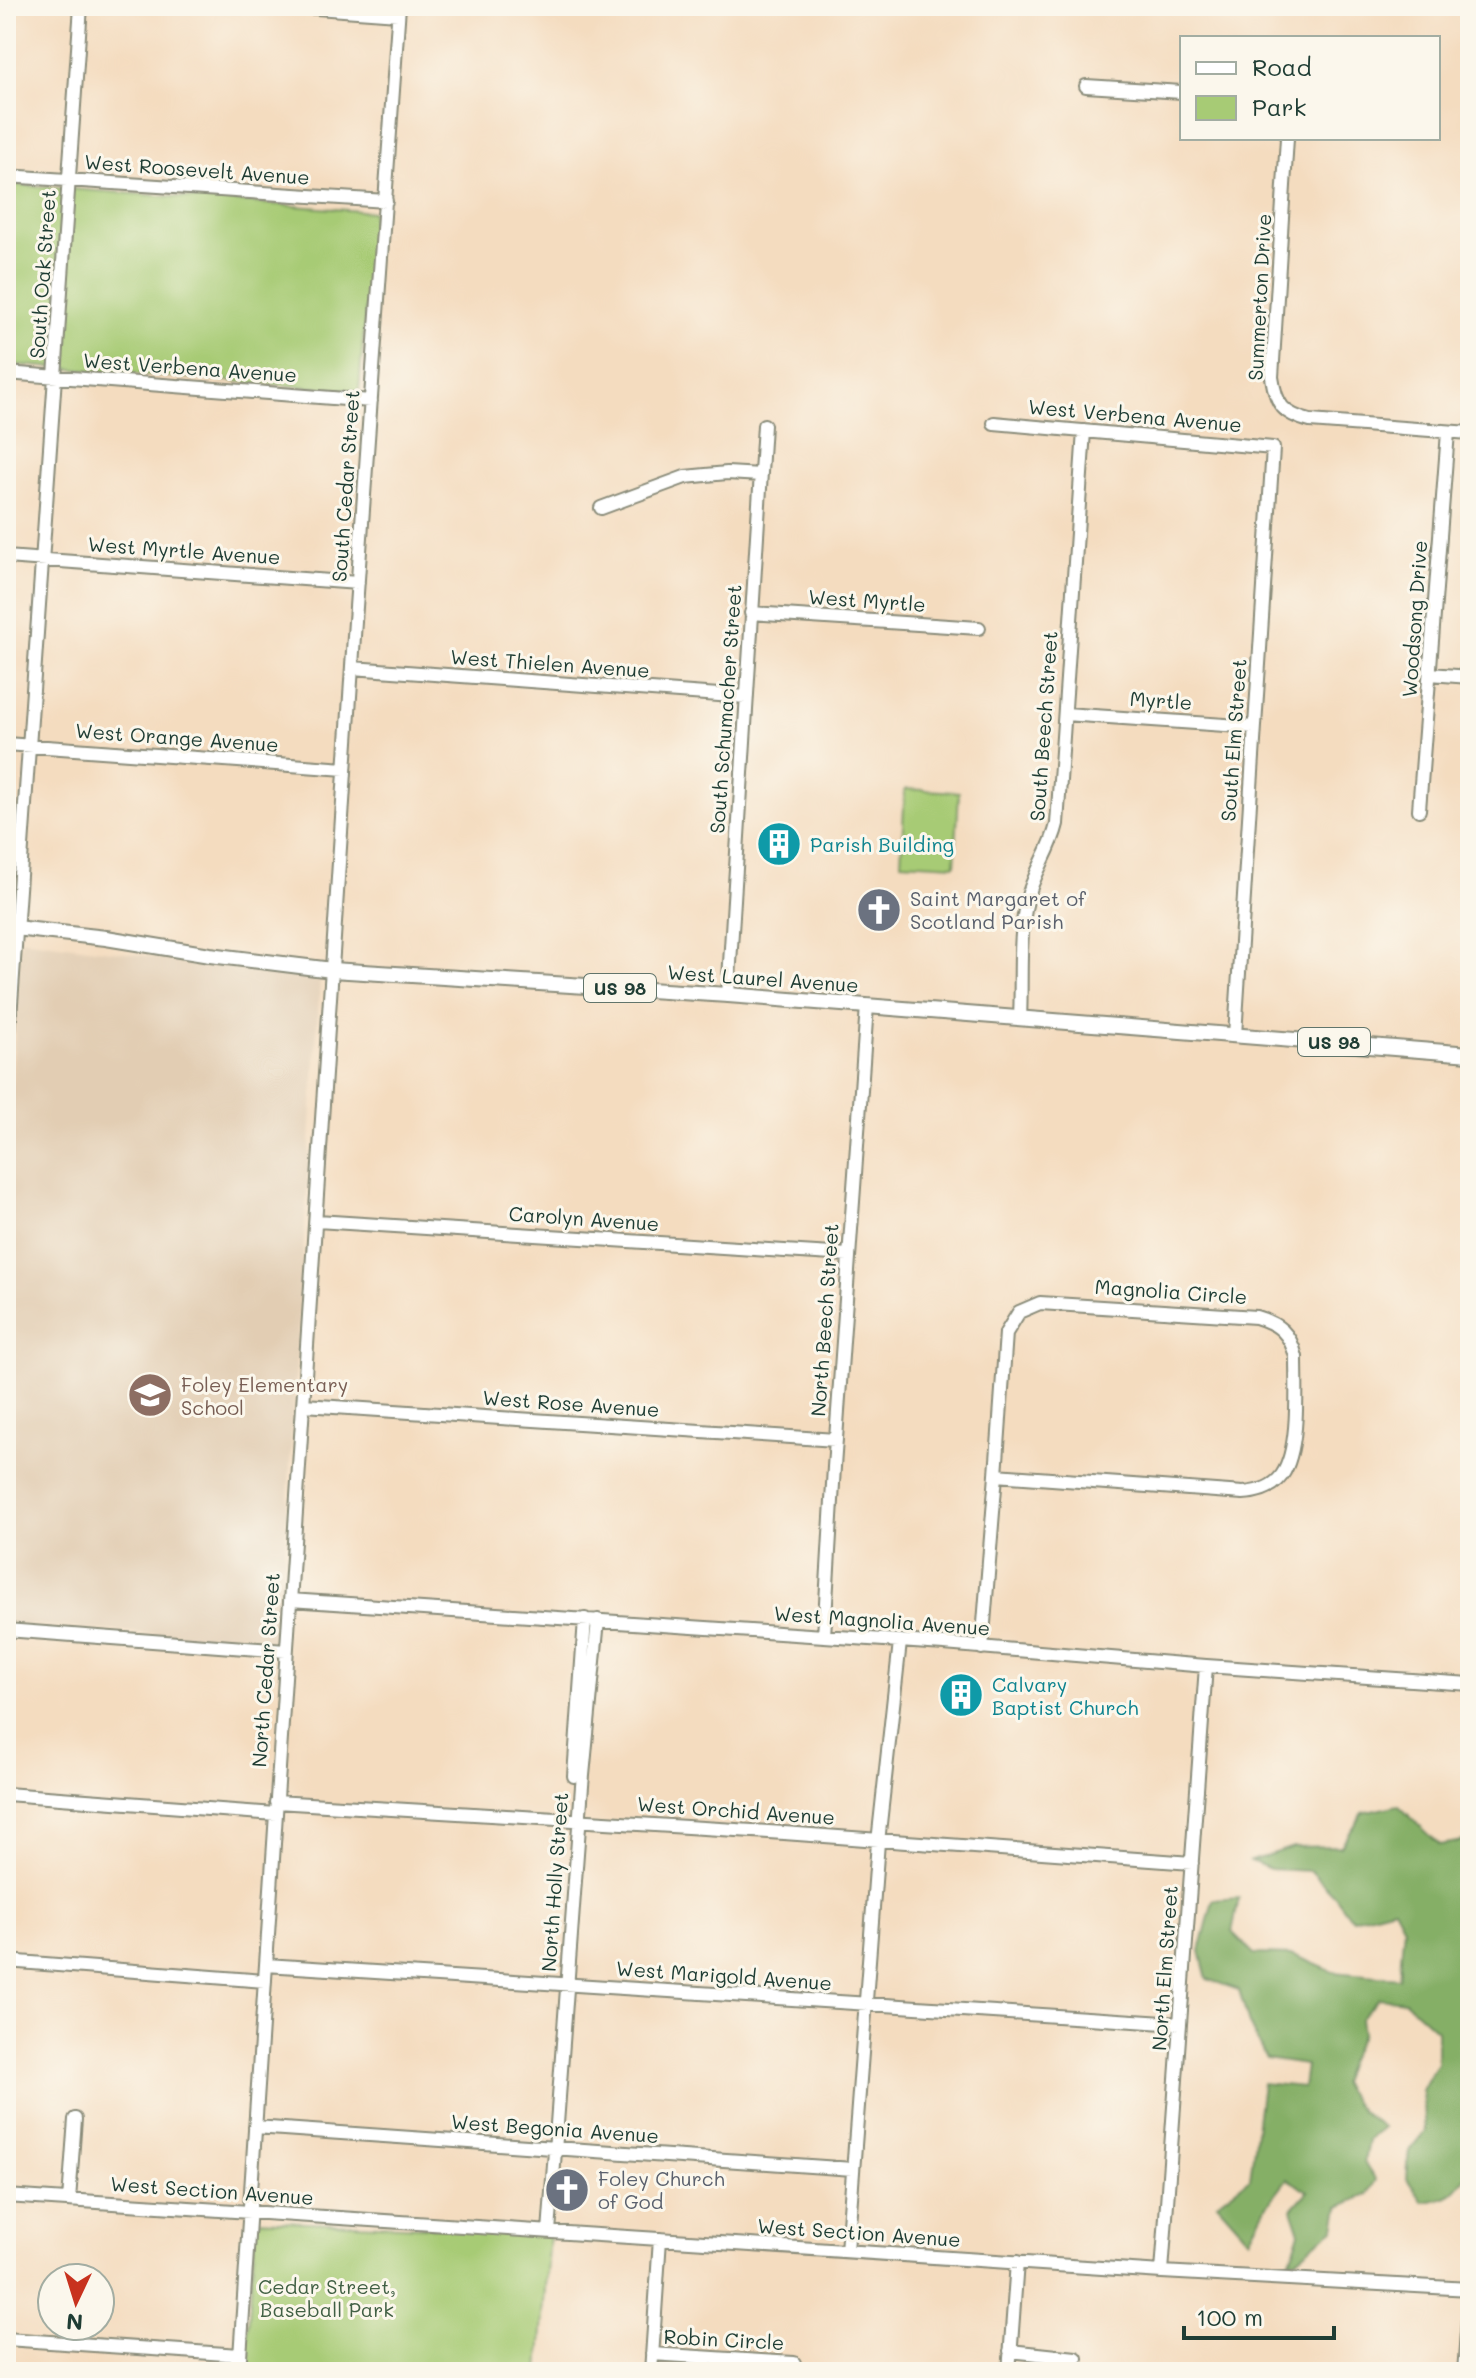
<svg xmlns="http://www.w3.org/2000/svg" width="1476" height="2378" viewBox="0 0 1476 2378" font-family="Mali,sans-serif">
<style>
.built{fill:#e2cdb3}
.green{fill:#a7cb75;stroke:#638454;stroke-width:2}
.forest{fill:#85af66;stroke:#52764d;stroke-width:2}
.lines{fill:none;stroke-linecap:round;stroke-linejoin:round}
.minor-casing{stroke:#8a8c7a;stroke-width:16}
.major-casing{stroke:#8a8c7a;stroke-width:18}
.minor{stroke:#fff;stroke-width:12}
.major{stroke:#fff;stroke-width:14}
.labels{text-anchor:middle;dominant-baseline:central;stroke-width:6;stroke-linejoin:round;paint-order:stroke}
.shield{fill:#fbf7ec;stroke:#61756b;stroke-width:2}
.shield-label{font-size:18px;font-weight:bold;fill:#1f3d34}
.street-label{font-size:20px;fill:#1f3d34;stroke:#fbf7ec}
.culture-label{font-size:20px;fill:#0d838f;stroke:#fbf7ec;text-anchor:start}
.worship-label{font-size:20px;fill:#5b616d;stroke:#fbf7ec;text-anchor:start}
.education-label{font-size:20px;fill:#785e54;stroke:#fbf7ec;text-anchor:start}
.park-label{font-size:20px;fill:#416044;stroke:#fbf7ec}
</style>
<rect width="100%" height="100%" fill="#fbf7ec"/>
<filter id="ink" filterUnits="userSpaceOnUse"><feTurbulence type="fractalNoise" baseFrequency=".0125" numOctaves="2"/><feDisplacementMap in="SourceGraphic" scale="16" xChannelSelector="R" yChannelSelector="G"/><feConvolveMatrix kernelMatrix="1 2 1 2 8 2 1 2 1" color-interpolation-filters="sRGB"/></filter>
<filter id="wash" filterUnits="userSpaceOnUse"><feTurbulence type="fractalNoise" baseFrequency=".006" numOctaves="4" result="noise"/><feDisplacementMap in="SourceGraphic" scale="32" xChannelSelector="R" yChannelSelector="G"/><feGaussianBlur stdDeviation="1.8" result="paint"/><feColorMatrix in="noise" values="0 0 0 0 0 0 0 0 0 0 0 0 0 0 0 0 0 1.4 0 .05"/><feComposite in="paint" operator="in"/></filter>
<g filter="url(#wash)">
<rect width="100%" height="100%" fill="#f4dcbf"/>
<path class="built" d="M21,939L320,979L279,1643L6,1623V1167Z"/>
<path class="green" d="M6,184L373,212L359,391L6,364Z
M905,789L959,792L955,865L901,862Z
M256,2220L549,2232L539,2372H245Z"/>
<path class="forest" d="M1398,1805L1440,1845L1470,1840V2171C1455,2193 1450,2199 1423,2202L1407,2179L1409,2151L1425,2131L1422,2090L1437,2063V2030L1405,2001L1379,1998L1360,2019L1362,2033L1348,2062L1341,2083L1361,2111L1383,2127L1368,2140L1364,2162L1376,2180L1367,2195L1339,2207L1335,2228L1288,2265L1300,2233L1292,2209L1308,2191L1287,2179L1267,2205L1249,2239L1217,2203L1250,2178L1262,2083L1303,2087L1306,2065L1266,2059L1249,2024L1239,1990L1207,1979L1200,1951L1213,1900L1239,1898L1232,1932L1254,1954L1294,1955L1333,1972L1399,1978L1404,1927L1394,1908L1352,1919L1335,1896L1311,1871L1270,1869L1251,1861L1293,1847L1341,1846L1363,1813Z"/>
</g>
<g filter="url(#ink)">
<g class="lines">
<g class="minor-casing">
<path id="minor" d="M289,6L398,14
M1086,86L1182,92
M1287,138L1272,377C1276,405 1283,414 1310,421L1470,433
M6,176L386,201
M6,373L371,401
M994,423L1273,448L1235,1035
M601,508L685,477L727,473L761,475
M6,557L358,583
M751,613L979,628
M352,668L746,697
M1430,674L1470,677
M1065,714L1254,727
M6,744L345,769
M1419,810L1448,432
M728,995L764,425
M1020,1019C1022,980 1018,937 1027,900C1033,873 1051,851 1057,824L1084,431
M6,1075L81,6
M317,1221L848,1255
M1040,1303L1256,1317C1279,1324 1290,1333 1296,1357C1296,1388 1300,1449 1282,1475C1273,1488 1258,1492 1243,1493L996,1475L1006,1333L1019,1312Z
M304,1405L836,1440
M290,1600L944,1644L1206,1666L1470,1684
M6,1630L286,1651
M824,1636L834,1467L867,1006
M982,1648L996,1475
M574,1776L585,1619
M6,1794L276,1814
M276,1802L784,1833L1192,1863
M6,1961L265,1981
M266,1965L1180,2024
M255,2127L853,2169
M6,2196L1162,2272L1470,2289
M69,2200L75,2119
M549,2232L582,1786L598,1620
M847,2251L878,1842L900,1642
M1162,2272L1206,1666
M6,2339L240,2355
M1010,2351L1076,2358
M652,2354L794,2363
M239,2372L355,621L399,6
M651,2372L660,2239
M1009,2372L1017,2262
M1464,2372L1470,2292"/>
</g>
<g class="major-casing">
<path id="major" d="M6,927L106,938L210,955L332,970L728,995L1470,1054"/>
</g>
<use href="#minor" class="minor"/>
<use href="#major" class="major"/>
</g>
</g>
<defs>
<g id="building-disc" transform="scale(2.3)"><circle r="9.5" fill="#0f9aa8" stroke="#fbf7ec"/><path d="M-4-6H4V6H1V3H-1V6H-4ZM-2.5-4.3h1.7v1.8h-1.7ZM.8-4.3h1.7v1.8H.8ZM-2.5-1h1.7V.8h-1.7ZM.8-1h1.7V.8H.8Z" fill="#fff"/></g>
<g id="church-disc" transform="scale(2.3)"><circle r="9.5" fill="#6b7280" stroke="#fbf7ec"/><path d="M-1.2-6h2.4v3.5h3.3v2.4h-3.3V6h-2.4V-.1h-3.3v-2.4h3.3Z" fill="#fff"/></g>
<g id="school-disc" transform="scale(2.3)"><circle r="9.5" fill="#8d6e63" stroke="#fbf7ec"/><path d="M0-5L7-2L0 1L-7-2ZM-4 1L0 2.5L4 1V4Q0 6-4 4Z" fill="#fff"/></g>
</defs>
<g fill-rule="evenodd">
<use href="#building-disc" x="779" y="844"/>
<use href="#church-disc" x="879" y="910"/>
<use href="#school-disc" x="150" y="1395"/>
<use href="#building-disc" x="961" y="1695"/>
<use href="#church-disc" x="567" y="2190"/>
</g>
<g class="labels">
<g class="shield">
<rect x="584" y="974" width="72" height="28" rx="6"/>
<rect x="1298" y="1028" width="72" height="28" rx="6"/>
</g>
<g class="shield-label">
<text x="620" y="988">US 98</text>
<text x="1334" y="1042">US 98</text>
</g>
<g class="street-label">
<text transform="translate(197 169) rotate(4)">West Roosevelt Avenue</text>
<text transform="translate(42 274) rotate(-86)">South Oak Street</text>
<text transform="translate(1259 297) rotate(-87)">Summerton Drive</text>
<text transform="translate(190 367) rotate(4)">West Verbena Avenue</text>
<text transform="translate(1135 415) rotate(5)">West Verbena Avenue</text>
<text transform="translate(345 486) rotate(-86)">South Cedar Street</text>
<text transform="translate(184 550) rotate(4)">West Myrtle Avenue</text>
<text transform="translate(867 600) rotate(4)">West Myrtle</text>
<text transform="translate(1414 619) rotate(-86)">Woodsong Drive</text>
<text transform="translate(550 663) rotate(4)">West Thielen Avenue</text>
<text transform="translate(1161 700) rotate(4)">Myrtle</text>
<text transform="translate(725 709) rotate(-86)">South Schumacher Street</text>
<text transform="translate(1043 726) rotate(-86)">South Beech Street</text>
<text transform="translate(177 737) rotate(4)">West Orange Avenue</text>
<text transform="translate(1233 740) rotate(-86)">South Elm Street</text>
<text transform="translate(763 978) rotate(4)">West Laurel Avenue</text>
<text transform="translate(584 1218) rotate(4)">Carolyn Avenue</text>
<text transform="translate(1171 1291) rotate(4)">Magnolia Circle</text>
<text transform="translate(824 1320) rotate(-86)">North Beech Street</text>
<text transform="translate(571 1403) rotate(4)">West Rose Avenue</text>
<text transform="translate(882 1620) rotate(4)">West Magnolia Avenue</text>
<text transform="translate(265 1670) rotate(-86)">North Cedar Street</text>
<text transform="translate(736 1810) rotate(4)">West Orchid Avenue</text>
<text transform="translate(554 1882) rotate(-86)">North Holly Street</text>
<text transform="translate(1164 1968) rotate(-86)">North Elm Street</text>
<text transform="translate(724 1975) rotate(4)">West Marigold Avenue</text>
<text transform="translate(555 2128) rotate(4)">West Begonia Avenue</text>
<text transform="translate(212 2190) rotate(4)">West Section Avenue</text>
<text transform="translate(859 2232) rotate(4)">West Section Avenue</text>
<text transform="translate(724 2339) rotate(3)">Robin Circle</text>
</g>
<g class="culture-label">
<text x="810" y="844">Parish Building</text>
<text x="992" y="1684">Calvary<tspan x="992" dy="23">Baptist Church</tspan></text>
</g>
<g class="worship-label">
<text x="910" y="898">Saint Margaret of<tspan x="910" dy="23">Scotland Parish</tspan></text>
<text x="598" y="2178">Foley Church<tspan x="598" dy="23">of God</tspan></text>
</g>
<g class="education-label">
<text x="181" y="1384">Foley Elementary<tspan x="181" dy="23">School</tspan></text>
</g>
<g class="park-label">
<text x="327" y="2286">Cedar Street,<tspan x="327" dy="23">Baseball Park</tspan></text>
</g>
</g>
<rect width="1476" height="2378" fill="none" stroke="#fbf7ec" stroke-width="32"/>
<rect x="1180" y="36" width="260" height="104" fill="#fbf7ec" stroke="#a3ada2" stroke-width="2"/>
<rect x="1196" y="62" width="40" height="12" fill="#ffffff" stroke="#a3ada2" stroke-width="2"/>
<text x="1252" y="76" font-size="24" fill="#1f3d34">Road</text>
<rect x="1196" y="96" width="40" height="24" fill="#a7cb75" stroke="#a3ada2" stroke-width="2"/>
<text x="1252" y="116" font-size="24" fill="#1f3d34">Park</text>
<g transform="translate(76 2302) rotate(184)"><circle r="38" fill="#fbf7ec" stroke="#a3ada2" stroke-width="2"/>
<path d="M0-6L14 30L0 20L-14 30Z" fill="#c8321e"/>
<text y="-12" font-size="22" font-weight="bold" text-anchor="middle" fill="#1f3d34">N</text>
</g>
<path d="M1184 2326v12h150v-12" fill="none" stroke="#1f3d34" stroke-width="4"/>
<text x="1196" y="2326" font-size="24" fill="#1f3d34" stroke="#fbf7ec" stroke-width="6" paint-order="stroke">100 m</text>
</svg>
